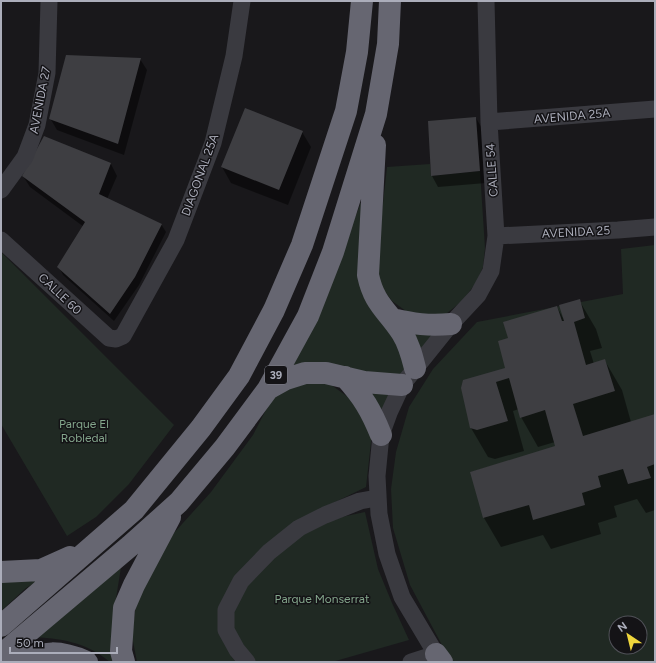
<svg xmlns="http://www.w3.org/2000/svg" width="656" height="663" viewBox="0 0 656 663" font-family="Figtree,sans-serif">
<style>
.green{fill:#202923;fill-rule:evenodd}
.shadow{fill:#0007}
.building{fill:#3e3e42}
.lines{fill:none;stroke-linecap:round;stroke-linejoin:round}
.street{stroke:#3a3a40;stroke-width:17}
.highway{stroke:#666671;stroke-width:22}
.labels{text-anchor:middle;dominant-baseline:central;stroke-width:3;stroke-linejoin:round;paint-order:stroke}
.shield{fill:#141316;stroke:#7e7f89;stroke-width:1}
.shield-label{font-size:11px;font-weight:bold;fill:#abadba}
.street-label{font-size:12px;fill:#abadba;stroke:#141316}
.park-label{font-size:12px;fill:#83a58b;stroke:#141316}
</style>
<rect width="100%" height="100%" fill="#19181b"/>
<path class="green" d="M430,164L431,176L480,171L485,248L483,267L476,283L462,301L446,314H410L392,301L381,286L376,267L387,167Z
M368,185L364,233L395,335L407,369L403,378L283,369L324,295Z
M655,245V662H454L443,647L410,585L393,528L391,489L396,452L409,407L433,369L477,322L623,294L621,249ZM616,623H640V647H616Z
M1,252L174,425L129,484L96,517L67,536L1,424Z
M406,329L436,334L418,356Z
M296,382L330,384L352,400L372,433L366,487L325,507L225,595L231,656L236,662H137L132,636L136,603L154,555L211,492L253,435L269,404L280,391Z
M360,383L395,389L384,413Z
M365,512L378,569L392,603L409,640L332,662H254L233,628L231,611L250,582L265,565L302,533L332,519Z
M122,561L114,611L117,662H110C86,642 60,638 30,637Z
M1,578H43L26,588L1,611Z"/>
<path class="shadow" d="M140,59L147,70L124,155L57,130L50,118Z
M476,118L483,130L486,183L438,187L432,176Z
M302,132L311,147L288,205L231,183L222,167Z
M45,137L111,164L117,176L107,199L161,224L166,232L139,285L114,321L63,275L59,267L84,227L30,187L23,176Z
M579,300L596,329L602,348L590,351L594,364L605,361L622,390L631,422L655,415V510L646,513L637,499L614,506L617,517L598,523L601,534L551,549L543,535L501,547L484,518L471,472L556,447L555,442L538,447L521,417L519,409L513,411L524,451L495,459L488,457L471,428L462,388L507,368L509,339L557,307L563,318Z"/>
<path class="building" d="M66,55L141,58L118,144L49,119Z
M245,108L303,131L279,190L221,167Z
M476,117L480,171L431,176L428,121Z
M44,136L111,163L99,194L162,224L135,277L110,314L57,267L85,222L22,176Z
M580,299L585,318L574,322L586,365L605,359L615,391L573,404L583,436L655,414V464L647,467L651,478L628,484L623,469L598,476L601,487L582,493L585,505L533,520L529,505L483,518L470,472L555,446L545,410L520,418L509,378L496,382L508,421L477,430L470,428L461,388L463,380L505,368L498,341L508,338L503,322L557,306L562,321H564L559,305Z"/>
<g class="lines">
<path class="street" d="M489,122L655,109
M1,190L25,157L37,125L47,73L49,1
M496,236L618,230L655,227
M1,240L109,338L116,339L123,336L176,240L213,143L234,56L242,1
M247,662L237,650L226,630V610L241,581L269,552L299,528L325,515L360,501L377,498
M411,662L436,654L402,597L387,554L379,514L377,476L381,435L389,413L402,385L451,324L478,295L491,271L496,236L489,122L486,1"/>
<path class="highway" d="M375,145L368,275C374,304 387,310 402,333C409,344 412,356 415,368
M392,319C413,324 429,326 451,324
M345,377C363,397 371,410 381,435
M268,389L286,379L305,373H326L364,382L402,385
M1,572L41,570L70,557
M1,626L134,510L201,428L239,376L274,310L302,245L346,111L357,52L362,1
M436,654L442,662
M1,655L130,546L179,502L225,447L268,389L308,316L333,252L376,114L388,44L390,1
M17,662C45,651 59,650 87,662
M124,662L121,651L124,608L134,585L170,517"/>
</g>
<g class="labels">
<rect class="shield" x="265" y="366" width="22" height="18" rx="3"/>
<g class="shield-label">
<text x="276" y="375">39</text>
</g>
<g class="street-label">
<text transform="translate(40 100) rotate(-79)">AVENIDA 27</text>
<text transform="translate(572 116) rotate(-5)">AVENIDA 25A</text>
<text transform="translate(492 170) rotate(-94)">CALLE 54</text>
<text transform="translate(200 175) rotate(-70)">DIAGONAL 25A</text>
<text transform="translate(576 232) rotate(-3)">AVENIDA 25</text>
<text transform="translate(60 294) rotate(43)">CALLE 60</text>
</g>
<g class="park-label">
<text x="84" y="424">Parque El<tspan x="84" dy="14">Robledal</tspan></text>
<text x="322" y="599">Parque Monserrat</text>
</g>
</g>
<rect width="656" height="663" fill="none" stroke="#abadba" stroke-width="4"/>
<g transform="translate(628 635) rotate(325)"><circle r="19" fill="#141316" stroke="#505158"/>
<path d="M0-3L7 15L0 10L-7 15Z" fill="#efd63c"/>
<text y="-6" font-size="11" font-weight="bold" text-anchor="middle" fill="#abadba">N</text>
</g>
<path d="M10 647v6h107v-6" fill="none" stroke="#abadba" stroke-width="2"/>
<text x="16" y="647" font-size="12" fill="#abadba" stroke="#141316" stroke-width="3" paint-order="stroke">50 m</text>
</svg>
